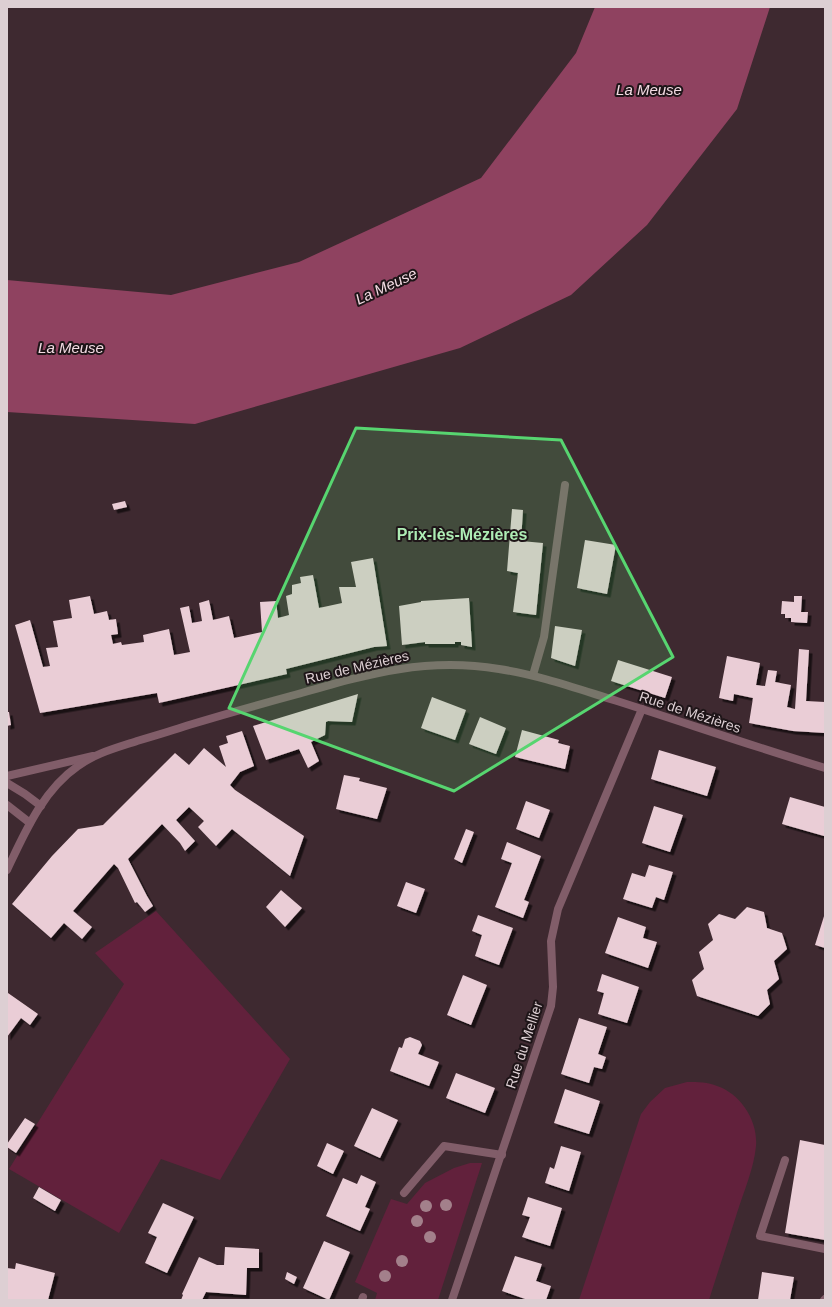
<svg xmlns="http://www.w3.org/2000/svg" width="832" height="1307" viewBox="0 0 832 1307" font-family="Arial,sans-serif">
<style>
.green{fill:#62213c}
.water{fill:#8f4260}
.building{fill:#eacdd6;filter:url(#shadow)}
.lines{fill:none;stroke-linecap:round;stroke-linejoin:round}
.service{stroke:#815d69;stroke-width:8}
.minor{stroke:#815d69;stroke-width:8}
.tertiary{stroke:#815d69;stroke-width:8}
.tree{fill:#a3808b}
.marked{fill:#57d570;fill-opacity:0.2;stroke:#57d570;stroke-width:3;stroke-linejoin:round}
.labels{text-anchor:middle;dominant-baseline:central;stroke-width:4;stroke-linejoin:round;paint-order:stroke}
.street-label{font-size:14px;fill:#ddcfd3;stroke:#1e1518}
.water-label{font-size:15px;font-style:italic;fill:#f4dce4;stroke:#1e1518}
.quarter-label{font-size:16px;font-weight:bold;fill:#aeedb5;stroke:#1e1518}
</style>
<defs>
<filter id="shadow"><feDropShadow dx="3.5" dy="3.5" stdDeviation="0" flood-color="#0009"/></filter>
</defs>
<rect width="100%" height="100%" fill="#3e2930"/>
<path class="green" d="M156,911L290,1059L220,1180L161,1159L119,1233L9,1169L124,984L95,953Z
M687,1082C698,1082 708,1082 717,1086C741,1094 758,1121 756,1146C754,1168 744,1191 737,1213C728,1242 718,1271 709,1300H579L641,1114L650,1102L665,1088Z
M470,1163H482L438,1300H375L377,1293L355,1282L391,1199L407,1204L425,1183L454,1168Z"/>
<path class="water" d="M595,7H770L737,109L647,225L571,295L460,348L195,424L7,412V280L171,295L299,262L481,178L576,53Z"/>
<path class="building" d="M125,501L127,507L114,510L112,504Z
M512,509L523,510L521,541L543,543L536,615L513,612L518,573L507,571Z
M585,540L616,545L607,594L577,588Z
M373,558L387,646L374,647L286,669L287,674L159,703L157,693L40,713L15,625L30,620L43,667L50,666L46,648L58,647L53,621L72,618L69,600L90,596L94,614L107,611L109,620L116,619L118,634L111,635L113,644L121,642L122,645L144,642L143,635L169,629L174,655L190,652L180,608L189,606L192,623L202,621L199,603L209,600L213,620L229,616L234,638L262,632L260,602L276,601L278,618L289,615L286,596L292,594V585L301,583L300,577L313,575L319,608L342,603L339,587H356L351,562Z
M794,596H802L801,612H808L807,623L791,622V618H785V614H781L782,601L794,602Z
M469,598L472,647L461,645V642H455V644H425V642L402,645L399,606L421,602V601Z
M555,626L582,630L575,666L551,658Z
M799,649L809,650L806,701L825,702V733L793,731L749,723L753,698L734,694L733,701L719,698L727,656L760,663L756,685L765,686L768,670L777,671L775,682L791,685L787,707L795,709Z
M618,660L672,677L665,698L611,681Z
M358,694L352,722L328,721L326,722L325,735L311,742L319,761L308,768L299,749L266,760L253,726Z
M432,697L466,710L455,740L421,728Z
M7,712H9L11,725L7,726Z
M480,717L506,728L496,754L469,744Z
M522,730L559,740L558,743L570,746L565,769L515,757Z
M242,731L254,766L240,772L230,785L235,790L304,836L290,876L232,829L216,846L198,827L204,821L189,807L176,820L195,841L185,851L180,843L162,824L128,859L147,896L153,906L145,912L137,902L135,903L118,868L114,864L73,911L92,927L82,939L64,923L51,938L12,904L52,856L78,829L103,825L175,753L189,765L204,748L226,767L219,746L228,743L226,736Z
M659,750L716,767L707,796L651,779Z
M344,775L360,778L359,781L387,788L377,819L336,809Z
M790,797L825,807L824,836L782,824Z
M526,801L550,810L539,838L516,829Z
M654,806L683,815L670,852L642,843Z
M466,829L474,832L462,863L454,859Z
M507,842L541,856L524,900L529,902L523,918L495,907L512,863L501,859Z
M649,865L673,872L664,900L656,897L652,908L623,899L632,873L645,877Z
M406,882L425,889L416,913L397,906Z
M281,890L302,908L285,927L266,907Z
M747,907L764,912L767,928L782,933L787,949L774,961L779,979L767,990L770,1004L758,1016L697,996L692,980L704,969L699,952L713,940L708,924L719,914L735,919Z
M825,913V948L815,945Z
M478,915L513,928L499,965L475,956L482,935L472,931Z
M618,917L646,927L643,938L657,942L648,968L605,953Z
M602,974L639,987L627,1023L598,1014L604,993L597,991Z
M463,975L487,985L471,1025L447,1015Z
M8,993L38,1014L30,1025L21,1018L7,1037V995Z
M579,1018L607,1027L598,1054L606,1057L602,1069L594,1067L589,1083L561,1074Z
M410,1037L420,1041L422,1045L418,1054L439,1062L429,1086L390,1071L399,1047L402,1048L405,1039Z
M456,1073L495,1088L485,1113L446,1098Z
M565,1089L600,1101L589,1134L554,1123Z
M372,1108L398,1120L380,1158L354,1146Z
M25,1118L35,1124L16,1153L7,1147V1144Z
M800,1140L825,1145V1240L785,1233Z
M327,1143L344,1151L333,1174L317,1166Z
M561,1146L581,1152L569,1191L545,1183L550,1167L554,1169Z
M361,1175L376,1182L365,1207L370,1209L360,1231L326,1216L343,1178L357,1184Z
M39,1187L61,1200L55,1211L33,1198Z
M528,1197L562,1208L550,1246L522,1237L530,1217L522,1215Z
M163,1203L194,1217L167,1273L145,1263L157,1237L148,1233Z
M324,1241L350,1252L329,1300L303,1288Z
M225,1247L259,1249V1268H247L246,1295L206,1292L202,1300H181L183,1295L182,1294L199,1257L217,1265H224Z
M515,1256L542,1264L536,1281L551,1286L546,1300H528L502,1291Z
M16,1263L55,1273L48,1300H7V1268L15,1269Z
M287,1272L297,1277L294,1284L285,1279Z
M762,1272L794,1277L790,1300H758Z"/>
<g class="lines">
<path class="service" d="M785,1160L760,1236L825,1249
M404,1193L444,1146L502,1155
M362,1300L363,1297
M824,1300L825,1299"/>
<path class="minor" d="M533,675L544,637L565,485
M7,776L93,756
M7,783L25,794L41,806
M7,805L30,823
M452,1300L551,1006L553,987L551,941L558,909L642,709"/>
<path class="tertiary" d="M7,870C25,832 43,790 78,766C96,753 116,748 137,741C154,736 171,731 189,725C225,714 261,704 298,694C368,674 425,657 499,669C539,675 578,689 617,701C686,723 755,747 825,768"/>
</g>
<g class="tree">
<circle cx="446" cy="1205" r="6"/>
<circle cx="426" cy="1206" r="6"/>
<circle cx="417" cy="1221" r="6"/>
<circle cx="430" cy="1237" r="6"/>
<circle cx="402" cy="1261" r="6"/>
<circle cx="385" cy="1276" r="6"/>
</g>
<path class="marked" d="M356,428L561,440L673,657L454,791L229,708Z"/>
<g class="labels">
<g class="street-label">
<text transform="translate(357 667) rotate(-13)">Rue de Mézières</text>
<text transform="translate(690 712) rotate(18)">Rue de Mézières</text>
<text transform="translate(524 1045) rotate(-72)">Rue du Mellier</text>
</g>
<g class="water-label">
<text x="649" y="89">La Meuse</text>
<text transform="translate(386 286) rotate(-25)">La Meuse</text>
<text x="71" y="347">La Meuse</text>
</g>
<g class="quarter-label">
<text x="462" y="534">Prix-lès-Mézières</text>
</g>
</g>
<rect width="832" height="1307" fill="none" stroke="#ddcfd3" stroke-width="16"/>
</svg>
